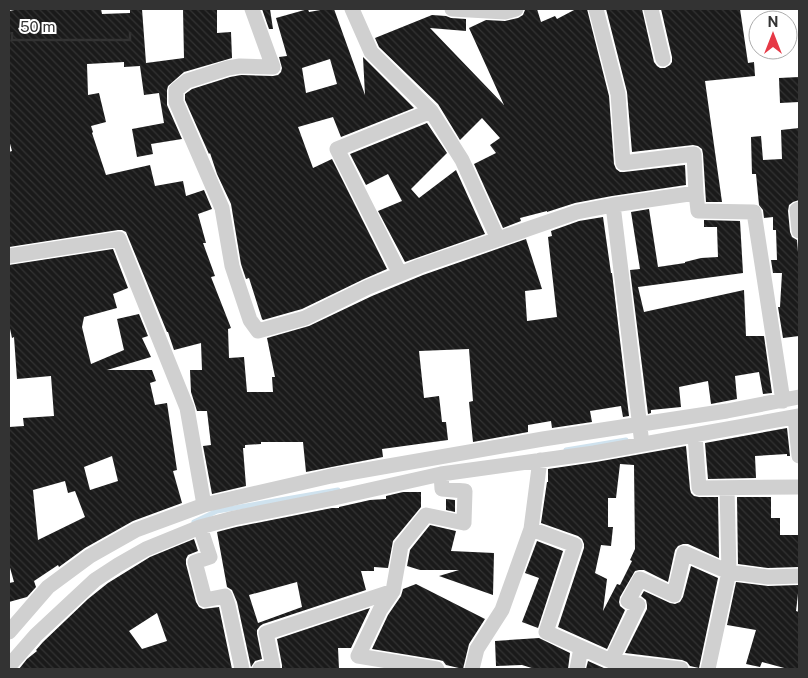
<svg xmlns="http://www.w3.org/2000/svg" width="808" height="678" viewBox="0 0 808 678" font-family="'Public Sans',sans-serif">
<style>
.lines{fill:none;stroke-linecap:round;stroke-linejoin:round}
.stream{stroke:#cfe2ee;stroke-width:5}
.building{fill:url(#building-back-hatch);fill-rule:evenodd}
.minor{stroke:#d0d0d0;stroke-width:15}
</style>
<defs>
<pattern id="building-back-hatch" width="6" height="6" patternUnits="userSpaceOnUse" patternTransform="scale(1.25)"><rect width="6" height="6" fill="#1a1a1a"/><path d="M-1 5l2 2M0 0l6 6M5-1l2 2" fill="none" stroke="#333"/></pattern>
</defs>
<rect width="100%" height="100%" fill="#fff"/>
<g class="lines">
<path class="stream" d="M566,450L626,440
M194,522L217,511L338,490"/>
</g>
<path class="building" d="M20,9H101L102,14L130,13V9H142L146,63L184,58L183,9H217V33L231,32L232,58L184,72L168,86L167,90V105L182,139L151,144L153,154L137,157L132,129L164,123L159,93L144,95L140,66L124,67V62L87,64L88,95L99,93L106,122L91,126L93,132L92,133L106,175L150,165L155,186L183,181L186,196L204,190L212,209L198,214L206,243H203L215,276L211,277L231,328L228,329L229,358L244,357L247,392H273L272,377H275L267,338L309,326L372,296L423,275L526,239L542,289L525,291L527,321L557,317L548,237L552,236L551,231L579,221L603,217L611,273H612L629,416L623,417L621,406L590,411L592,422L552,428L551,421L528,425V432L473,442L469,402L473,401L469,349L419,351L424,398L439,396L442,422H446L448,440L382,449L383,457L306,472L303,442H261V444L245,445V448H243L246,486L212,494L203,446L211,445L207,411H197L191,392L190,370H202L201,343L174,350L168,332H167L126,232L122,230H118L9,247V152L12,151L9,140V11Z
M262,9H270L273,29H269Z
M308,9L309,12L326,9H334L365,95L363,57L414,108L341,137L333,117L298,127L313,168L332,159L387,269L364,279L302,309L263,320L262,319L249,278L246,279L241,264L231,204L217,174L210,153L209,154L185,100V94L192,89L230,77L241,75L273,76L278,75L281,72L282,68L279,57L287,56L276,18ZM330,59L337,84L306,93L302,68Z
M531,9H537L541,22L555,16L557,19L576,9H587L609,96L614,164L616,169L620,172H624L685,165L686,185L612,196L575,203L547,212V211L520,218L521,221L503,228L474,164L496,153L490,145L500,138L482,118L460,140L438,104L379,47L375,38L432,15L446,16L451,18L466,19V31L430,28L504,105L469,28L486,20L505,21L518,18L523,15L525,10Z
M606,9H642L654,62L657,66L660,68H665L670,65L672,62V57L661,9H740L748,63L754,62L755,76L705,81L722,202H706L703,154L702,149L698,146L693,145L632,152L627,92Z
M799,77V102L780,103L779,78Z
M427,123L447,153L411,189L419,198L456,170L485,234L405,262L378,211L402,201L388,174L366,185L350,154Z
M799,128V200L793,202L789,205L788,211L790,232L792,237L797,240L799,264V336L783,338L778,307H780L782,273H773L771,260H777L776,230H773V217L764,218L763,210L759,205L756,174H752L751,137L761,136L763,160L782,159L781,130Z
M649,209L658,267L685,263V262L701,258L718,257L717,227H704V220L740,221L743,273L638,287L644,312L744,290L746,336H764L772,393L763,394L759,372L735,376L737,399L711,404L708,381L679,387L681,407L651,410V413L648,414L630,270L640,269L631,212Z
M113,249L128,288L113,294L117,308L84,317L82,327L91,364L124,350L117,319L139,314L148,336L142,338L151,357L107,370H152L156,381L150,383L155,405L167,403L177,470L173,471L182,503L133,521L85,548L59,567L58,565L34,581L36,587L27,597L9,602V583L14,582L9,564V427L24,426L23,418L54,416L51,376L17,379L14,337L12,338L9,324V265ZM112,456L118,481L90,490L84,467ZM65,481L68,493L75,491L85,517L38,540L33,490Z
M787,428L790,456H787V454L755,456L756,478L708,479L705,443Z
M686,446L690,489L691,493L694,496L699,497H718L719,558L688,544H683L678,546L675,550L668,582L644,570H639L635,571L620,597L619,602L620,606L625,610L607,649L558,627L584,548V544L582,539L578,536L541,523L547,482H548V469L596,462ZM620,464L634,465L635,549L630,560L632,561L620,585L617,584L603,611L607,579L595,573L601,545L611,546L613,527H608V498H616Z
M403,492H421V507L393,541L388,568L374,567V571H361L366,590L263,624L260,626L257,630V634L262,659L255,661L251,667L237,602L232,590L227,587L217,532L236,527L332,508H339V507L370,500L386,499V496ZM297,582L302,607L258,623L249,595Z
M737,497H771V518H780V535H799V567L768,568L738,564Z
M446,499L455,500V512L446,510Z
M430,525L456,531L451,551L494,553L493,595L439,576L459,570H420L407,566L410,550Z
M194,539L198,551L188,555L186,559V564L196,602L199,607L203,609L219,607L232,669H19L27,659L37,651L36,650L43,642L88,599L108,583L150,557ZM157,613L167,641L142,649L129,631Z
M537,541L563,551L538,628L522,622L539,578L525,573Z
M691,566L718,578L699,668L690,666L687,662L682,660L625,653L647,609V605L646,600L641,596L644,591L670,603L675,604L680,602L683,597Z
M736,582L768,586L799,585L796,611L799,612V669H788L762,662L760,667L746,664L756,630L727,625Z
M416,584L485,619L469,644L463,669L446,665L443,661L439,660L372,649L388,615L401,596L403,589Z
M370,608L351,648H338L339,669H282V665L277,639Z
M539,638L570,653L568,669H535L522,665L496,666L495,641Z
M588,661L606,669H586Z"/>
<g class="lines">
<path class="minor" d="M252,9L273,67L240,66L228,68L187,81L176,90V102L222,208L232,266L250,320L258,331L305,318L368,287L420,266L577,212L613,205L642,444
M352,9L371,52L431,111L462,160L498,239
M452,9L505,12L516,9
M596,9L618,94L623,163L694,154L696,193
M651,9L663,59
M613,205L696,193L698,211L754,212L783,401
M799,209L797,210L799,231
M9,256L119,239L187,408L204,505L136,530L90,556L48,587L9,632
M400,274L337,149L431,111
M795,417L799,456
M695,436L699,488L799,487
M204,505L331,476L543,439L727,411L799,397
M200,527L210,557L195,562L205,600L225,596L228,605L242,669
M531,529L575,545L546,632L611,661L681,669
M393,591L380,610L358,656L437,669
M611,661L638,605L628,601L640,579L674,595L684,553L729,572L727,488
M9,666L36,635L95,580L118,565L146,549L200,527L234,518L334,498L441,474L594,453L799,416
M260,669L273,667L266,633L393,591L401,546L426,515L464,523L465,491L442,489L441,474
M472,669L477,649L502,610L531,529L540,460
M577,669L581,648
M708,669L729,572L768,577L799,576"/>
</g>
<rect width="808" height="678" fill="none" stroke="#333333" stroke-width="20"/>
<g transform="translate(773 35)"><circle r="24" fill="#ffffff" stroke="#adadad"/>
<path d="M0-4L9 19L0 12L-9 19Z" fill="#e63946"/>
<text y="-8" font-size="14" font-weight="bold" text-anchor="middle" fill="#333333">N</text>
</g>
<path d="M12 32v8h118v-8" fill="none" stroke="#333333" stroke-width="2.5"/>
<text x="20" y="32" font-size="15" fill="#333333" stroke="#ffffff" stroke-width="4" paint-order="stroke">50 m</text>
</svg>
